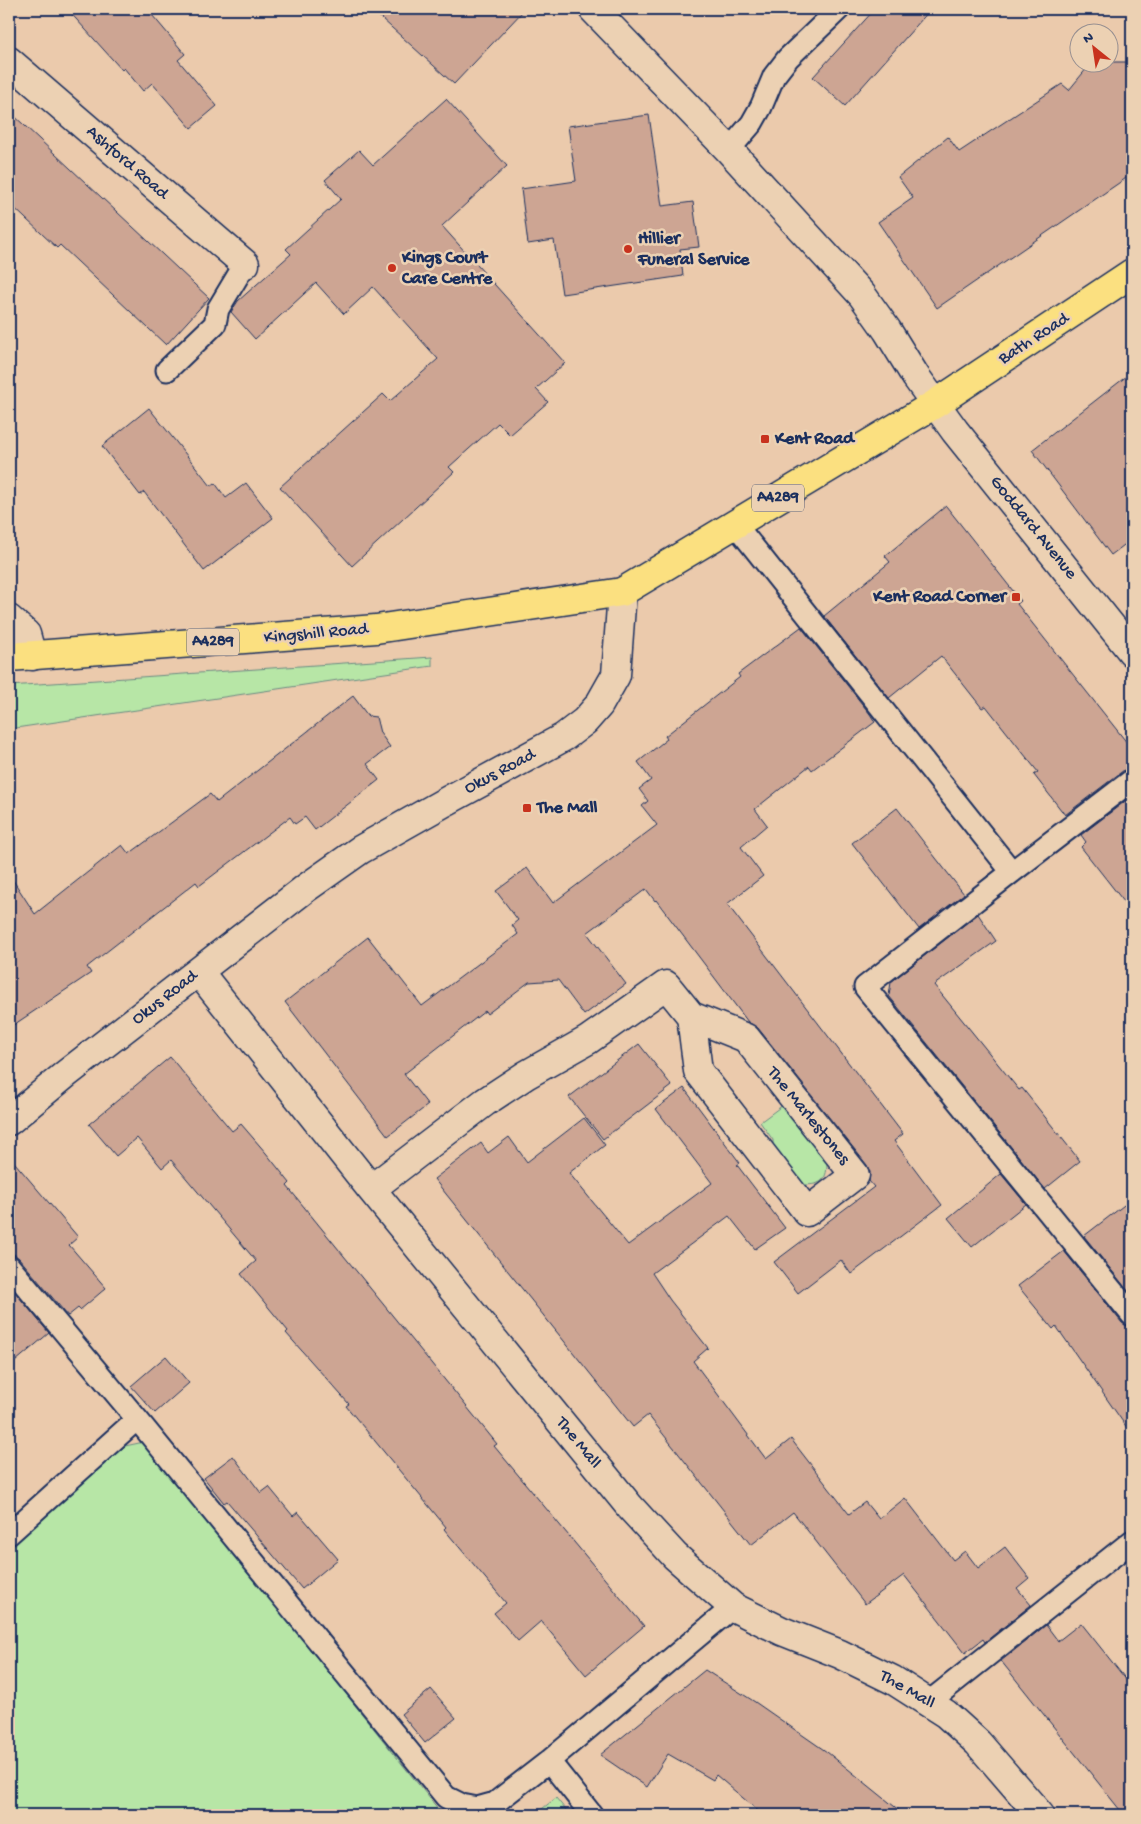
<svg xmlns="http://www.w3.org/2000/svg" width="1141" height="1824" viewBox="0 0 1141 1824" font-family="'Gochi Hand',sans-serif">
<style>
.green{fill:#b7e6a6;stroke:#698a82}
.building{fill:#cda593;stroke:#1b2f5e}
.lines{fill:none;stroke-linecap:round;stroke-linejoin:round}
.service-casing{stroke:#1b2f5e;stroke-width:25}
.minor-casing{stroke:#1b2f5e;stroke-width:31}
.primary-casing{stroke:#1b2f5e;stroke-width:31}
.service{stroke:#ecd1b3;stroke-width:21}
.minor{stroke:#ecd1b3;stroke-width:28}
.primary{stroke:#fbe080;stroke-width:28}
.poi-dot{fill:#c8321e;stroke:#ecd1b3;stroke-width:2}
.labels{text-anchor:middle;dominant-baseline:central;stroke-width:5;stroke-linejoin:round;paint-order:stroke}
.shield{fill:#ecd1b3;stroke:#5a6078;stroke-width:1}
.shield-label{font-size:16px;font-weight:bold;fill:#1b2f5e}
.street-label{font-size:18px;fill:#1b2f5e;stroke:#ecd1b3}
.poi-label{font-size:18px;font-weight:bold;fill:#1b2f5e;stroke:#ecd1b3;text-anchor:start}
</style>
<rect width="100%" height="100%" fill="#ebcaac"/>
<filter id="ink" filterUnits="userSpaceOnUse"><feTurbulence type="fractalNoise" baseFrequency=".02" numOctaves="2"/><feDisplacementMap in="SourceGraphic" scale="10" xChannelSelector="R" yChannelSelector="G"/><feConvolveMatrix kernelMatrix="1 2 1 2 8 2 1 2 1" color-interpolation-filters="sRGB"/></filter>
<g filter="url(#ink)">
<path class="green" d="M432,657V666L9,729V686Z
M783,1105L827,1163C827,1183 819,1185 801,1185L773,1152V1140L760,1122Z
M144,1442L443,1815H9V1549L125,1446Z
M556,1798L570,1815H534Z"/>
<path class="building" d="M67,9H147L185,54L178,60L217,106L191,128L152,83L143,91L124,68L122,70Z
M371,9H525L454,84Z
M875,9H931L845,106L813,77Z
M1092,62H1132V174L937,308L878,222L913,198L898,177L948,137L959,152L1062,84L1069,90Z
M446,99L507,166L442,226L565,363L536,389L548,402L510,435L498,423L449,467L454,472L352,566L280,487L383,394L390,401L438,359L373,287L344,314L316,283L255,339L231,312L238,301L291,254L286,249L341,199L325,180L359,150L373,165Z
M9,111L209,298L166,345L60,245L57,248L9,203Z
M649,115L662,206L693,202L699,247L680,249L683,276L562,294L554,240L528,244L521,189L576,181L568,126Z
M1132,372V539L1111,555L1032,450Z
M149,408L211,486L215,483L226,498L246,483L273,518L204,571L144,492L140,495L102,446Z
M946,506L1021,601L1017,604L1132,749V768L1124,770L1065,815L1034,775L1038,772L986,706L982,708L941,656L889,698L824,616L890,562L885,556Z
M801,627L870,714L875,722L812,770L809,766L755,809L767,825L741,847L763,876L727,904L903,1134L894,1141L942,1205L851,1274L841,1260L798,1293L774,1262L874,1187L869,1181L870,1172L867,1165L758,1028L748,1022L656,900L655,901L646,889L587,933L626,984L584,1015L558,980L529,982L487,1014L485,1011L404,1074L428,1105L388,1136L285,1002L368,937L422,1006L518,934L512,925L518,920L496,891L527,868L553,903L657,825L642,806L648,801L639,789L651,780L638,762L667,739L665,736L740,677L738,674Z
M353,696L368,716L376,717L380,733L390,747L367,764L379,780L315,830L305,817L295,824L290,817L199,886L196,882L87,967L91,973L9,1028V874L35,914L122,845L129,854L210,794L217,802Z
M1132,796V912L1081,847L1086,842L1081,835Z
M897,808L964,894L919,929L852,843Z
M978,914L996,941L934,985L1019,1090L1022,1088L1080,1161L1045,1189L889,996L891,982Z
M639,1044L672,1086L603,1139L569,1097Z
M170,1057L232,1131L241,1124L266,1153L290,1183L287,1186L497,1444L494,1446L644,1626L586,1675L541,1621L518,1641L494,1613L506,1603L444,1529L446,1527L346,1406L349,1404L286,1333L288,1331L241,1274L256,1261L171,1160L162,1168L137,1138L116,1156L89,1124Z
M684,1088L740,1163L737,1165L785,1228L755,1249L729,1216L652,1273L670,1300L708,1348L693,1361L766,1459L791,1439L849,1514L865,1502L879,1519L905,1498L953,1560L965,1551L978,1568L1005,1547L1029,1578L1017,1588L1031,1605L985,1642L983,1639L965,1653L904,1575L865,1604L793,1512L751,1545L648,1415L633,1427L434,1179L481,1143L488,1153L509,1137L527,1162L584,1118L605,1145L569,1173L628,1245L712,1183L656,1109Z
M9,1156L78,1237L69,1245L106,1288L80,1310L78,1308L68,1316L19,1258L14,1254H9Z
M1001,1174L1026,1204L972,1247L948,1218Z
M1132,1199V1296L1084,1236Z
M1064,1251L1122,1323L1127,1326L1132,1327V1435L1056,1326L1053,1329L1018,1286Z
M9,1285L49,1333L9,1367Z
M166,1356L189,1383L155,1413L131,1386Z
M233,1456L261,1493L269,1487L293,1516L298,1512L338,1559L302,1589L227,1501L224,1503L204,1478Z
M1081,1623L1132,1687V1815H1124L1001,1661L1046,1625L1058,1641Z
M705,1670L755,1702L827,1752L905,1815H763L716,1775L713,1780L668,1754L647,1787L600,1755Z
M431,1689L456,1718L425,1743L401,1714Z"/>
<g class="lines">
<g class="service-casing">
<path id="service" d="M729,150L752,123L761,107L774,76L788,58L839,9
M167,370L215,324L218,309L245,264
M735,524L1012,872
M1132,780L1012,872L865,987L1132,1315
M9,1266L137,1419L446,1797L462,1805L477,1808L495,1803L549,1761L733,1607
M9,1534L137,1419
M929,1702L1132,1541
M549,1761L592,1815"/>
</g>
<g class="minor-casing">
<path id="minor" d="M593,9L729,150L862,295L887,330L916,377L955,431L1132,652
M9,61L245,264
M9,619L26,634L32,656
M199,972L371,1189L630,1507L675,1556L733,1607L782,1631L840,1654L893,1680L946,1714L978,1743L1040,1815
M9,1121L66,1074L306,888L360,850L445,802L564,737L585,721L599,705L616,675L622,592
M371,1189L485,1102L526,1075L588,1040L666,985L691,1016L698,1071L807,1212L855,1175L746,1038L691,1016"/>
</g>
<g class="primary-casing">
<path id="primary" d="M9,657L376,629L622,592L935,404L1132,273"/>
</g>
<use href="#service" class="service"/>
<use href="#minor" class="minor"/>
<use href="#primary" class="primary"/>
</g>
</g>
<g class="poi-dot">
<circle cx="628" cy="249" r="5"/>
<circle cx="392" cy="268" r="5"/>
<rect x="760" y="434" width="10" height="10" rx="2.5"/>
<rect x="1011" y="592" width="10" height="10" rx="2.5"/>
<rect x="522" y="803" width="10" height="10" rx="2.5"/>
</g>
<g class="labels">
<g class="shield">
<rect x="752" y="484.5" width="52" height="27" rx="4"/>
<rect x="187" y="628.5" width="52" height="27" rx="4"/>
</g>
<g class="shield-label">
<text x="778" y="498">A4289</text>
<text x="213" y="642">A4289</text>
</g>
<g class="street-label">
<text transform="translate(127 163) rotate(41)">Ashford Road</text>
<text transform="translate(1034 339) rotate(-33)">Bath Road</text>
<text transform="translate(1033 528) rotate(51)">Goddard Avenue</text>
<text transform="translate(316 634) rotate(-5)">Kingshill Road</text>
<text transform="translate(500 772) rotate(-28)">Okus Road</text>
<text transform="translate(165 998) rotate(-38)">Okus Road</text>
<text transform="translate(808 1116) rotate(51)">The Marlestones</text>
<text transform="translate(578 1443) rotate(51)">The Mall</text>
<text transform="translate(907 1690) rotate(30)">The Mall</text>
</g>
<g class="poi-label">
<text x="638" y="239">Hillier<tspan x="638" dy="21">Funeral Service</tspan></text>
<text x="402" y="258">Kings Court<tspan x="402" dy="21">Care Centre</tspan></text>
<text x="775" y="439">Kent Road</text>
<text x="1006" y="597" text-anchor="end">Kent Road Corner</text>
<text x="537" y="808">The Mall</text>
</g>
</g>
<rect width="1141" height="1824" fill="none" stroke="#ecd1b3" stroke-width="30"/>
<rect x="15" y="15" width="1111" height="1794" fill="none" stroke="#1b2f5e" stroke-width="2" filter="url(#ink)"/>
<g transform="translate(1094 48) rotate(330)"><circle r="24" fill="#ecd1b3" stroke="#989091"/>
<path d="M0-4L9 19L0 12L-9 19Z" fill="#c8321e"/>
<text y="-8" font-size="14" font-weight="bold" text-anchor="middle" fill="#1b2f5e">N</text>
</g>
</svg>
